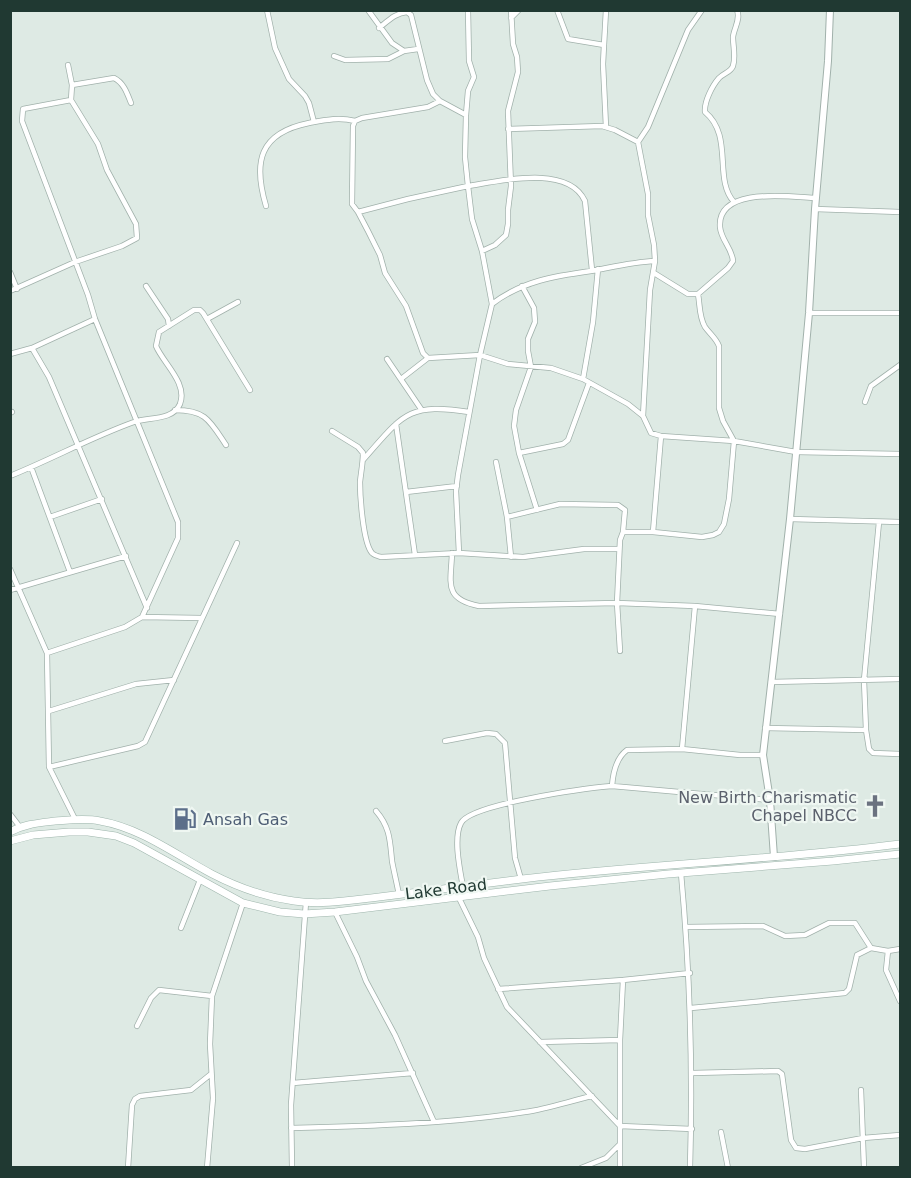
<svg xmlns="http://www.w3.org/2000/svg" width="911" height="1178" viewBox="0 0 911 1178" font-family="'DejaVu Sans',sans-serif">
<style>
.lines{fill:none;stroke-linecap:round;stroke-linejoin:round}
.minor-casing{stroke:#a1b1ab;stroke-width:6}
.tertiary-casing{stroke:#a1b1ab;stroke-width:8}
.secondary-casing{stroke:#9eb5ac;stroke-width:8}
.minor{stroke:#fff;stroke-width:4.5}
.tertiary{stroke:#fff;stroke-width:6}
.secondary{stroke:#fff;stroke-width:7}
.labels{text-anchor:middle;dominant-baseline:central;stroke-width:4.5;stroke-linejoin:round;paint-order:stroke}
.worship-label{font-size:16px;fill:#5b616d;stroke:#eff7f2;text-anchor:end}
.service-label{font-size:16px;fill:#4e5e75;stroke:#eff7f2;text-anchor:start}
.street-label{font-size:16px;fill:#203932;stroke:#eff7f2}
</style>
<rect width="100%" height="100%" fill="#deeae4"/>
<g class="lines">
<g class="minor-casing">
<path id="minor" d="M267,10L275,48L289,79L305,96L309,103L314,122
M368,10L392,43L404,51
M468,10L469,61L474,77L468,91L466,115L465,157L468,186C500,181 568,164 585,201L592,270
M557,10L568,39L604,45L603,64L606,127
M511,18L519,10
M379,28C388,21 395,13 407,12L411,15L427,80L433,94L440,101
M604,45L606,10
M334,56L345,60L388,59L404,51L418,49
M68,65L72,85L71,100L23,109L22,121L88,295L95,319L178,522V538L142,617L125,627L47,653L49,767L75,819
M72,85L114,78C124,83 127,93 131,103
M466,115L440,101L428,107L362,118L355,121L353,126L352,204L358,212L368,231L380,255L385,273L406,306L423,353L428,358L480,355L508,364L551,368L583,379L628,404L643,416L651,433L661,436L734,441L796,452L900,454
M508,129L602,126L615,130L638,142L648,194V215L654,245L655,261L650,290L643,416
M638,142L648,127L688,30L702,10
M734,202C713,179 734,136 705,112C704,102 712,86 719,78C724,73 731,72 733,66C736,57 733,46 733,37C734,28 741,19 737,10
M266,206C253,162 259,133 309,123C325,120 339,117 355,121
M815,209L900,212
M358,212L408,199L468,186L472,219L482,251L492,304
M482,251L495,245L506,235L508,224V210L511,186L508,111L518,72L517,57L513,44L511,10
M10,272L17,289
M654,273L688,294H698L728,268L733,261C732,248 721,240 720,227C717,186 791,197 815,198
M146,286L168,319L169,326
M522,286L534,308L535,322L528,339V351L531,367L516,410L514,426L519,453L537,510
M10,291L75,262L122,246L137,238L136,224L107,170L98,144L71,100
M809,313H900
M207,319L238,302
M32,348L95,319
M10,354L32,348L49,377L147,608
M387,359L421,409
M401,379L428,358
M583,379L593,322L598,269
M865,402L871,386L900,365
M175,410C206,410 210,421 226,445
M10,413L12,412
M396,424L415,555
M332,431L358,447L363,453C363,463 361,472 360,482C360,496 363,543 372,553C374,555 377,556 381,557L459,553L523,557L584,549H619
M519,453L563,444L568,440L589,383
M363,460C402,416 407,402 469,412
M496,462L507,517L511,557
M31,467L70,572
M10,476C52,459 92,437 134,422C147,417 173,421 180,404C188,383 163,363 156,346L159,332L194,310H200L203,313L250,390
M406,492L457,486
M50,517L102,499
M507,517L560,504L618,505L625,510L623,532
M790,519L900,522
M653,532L702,537L713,535L719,532L724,524L729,499L734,441L723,421L719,408V346C716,338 710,334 705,327C699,317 700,305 698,294
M452,553C451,583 443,599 479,606L617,603L695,606L780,614
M459,553L456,491L458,475L480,355L492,304C522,281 555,276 591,271C613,267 633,262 655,261
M10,569L47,653
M10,590L126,556
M142,617L201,618
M620,651L617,603L620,540L623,532H653L661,436
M771,682L900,679
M49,711L136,684L174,680
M765,728L866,730L869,749L873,753L900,754
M866,730L864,680L879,522
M445,741L487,733L496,734L505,743L515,858L521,879
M682,749L695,606
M49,767L138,746L145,742L237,543
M612,786L770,800
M376,811C390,827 390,841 392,861C394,872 397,884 399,895
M10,814L20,827
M681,873C690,972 693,1069 690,1168
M463,887C460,870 453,838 461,823C470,804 588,788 612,786C613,773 616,758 627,750L682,749L740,755H763
M459,898L478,937L484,958L507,1007L620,1126L692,1129
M335,912L357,957L366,981L395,1035L434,1122
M686,927L763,926L785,936L805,935L829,923H855L871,948L888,951L900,949
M181,928L200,880
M888,951L886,970L900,1001
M498,989L623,980L690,973
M691,1008L845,993L849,989L857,955L871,948
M137,1026L151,998L159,990L212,996
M540,1042L620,1040
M693,1073L778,1071L782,1074L791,1140L796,1148L805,1149L863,1138L900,1135
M293,1083L413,1073
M861,1090L864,1168
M291,1128C369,1126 448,1124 525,1112C547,1109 570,1101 592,1096
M721,1132L728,1168
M128,1168L132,1105L135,1099L140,1096L191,1090L211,1074
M207,1168L213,1098L210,1044L212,996L243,903
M292,1168L291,1105L306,902
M581,1168L606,1158L619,1145
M620,1168V1040L623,980"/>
</g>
<g class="tertiary-casing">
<path id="tertiary" d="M774,857L770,800L763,755L790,519L809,313L815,209L828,61L830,10"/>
</g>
<g class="secondary-casing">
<path id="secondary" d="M10,832C24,824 39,823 55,821C70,820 85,818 100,821C141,828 176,855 212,874C237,887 265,897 294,901C319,905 346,901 371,898C422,892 471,885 522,879C648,864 775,860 900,844
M10,841L33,835L69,832H88L116,836L134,843L243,903L280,912L304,914L335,912L550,886L668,874L833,861L900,854"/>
</g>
<use href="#minor" class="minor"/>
<use href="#tertiary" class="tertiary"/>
<use href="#secondary" class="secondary"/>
</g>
<defs>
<g id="church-bare" transform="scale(1.8)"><path d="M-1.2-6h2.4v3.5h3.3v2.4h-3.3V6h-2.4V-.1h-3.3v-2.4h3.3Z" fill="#6b7280" stroke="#eff7f2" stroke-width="2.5" paint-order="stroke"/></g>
<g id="fuel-bare" transform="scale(1.8)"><path d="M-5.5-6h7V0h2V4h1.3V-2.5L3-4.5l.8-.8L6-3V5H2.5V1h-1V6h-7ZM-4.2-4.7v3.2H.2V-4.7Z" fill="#5c6f8a" stroke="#eff7f2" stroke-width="2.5" paint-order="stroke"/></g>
</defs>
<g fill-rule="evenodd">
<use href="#church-bare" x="875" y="806"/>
<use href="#fuel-bare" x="185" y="819"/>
</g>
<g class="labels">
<g class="worship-label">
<text x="857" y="797">New Birth Charismatic<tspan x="857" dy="18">Chapel NBCC</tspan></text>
</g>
<g class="service-label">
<text x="203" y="819">Ansah Gas</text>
</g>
<g class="street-label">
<text transform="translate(446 889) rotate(-7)">Lake Road</text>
</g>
</g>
<rect width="911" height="1178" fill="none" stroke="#203932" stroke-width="24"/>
</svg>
